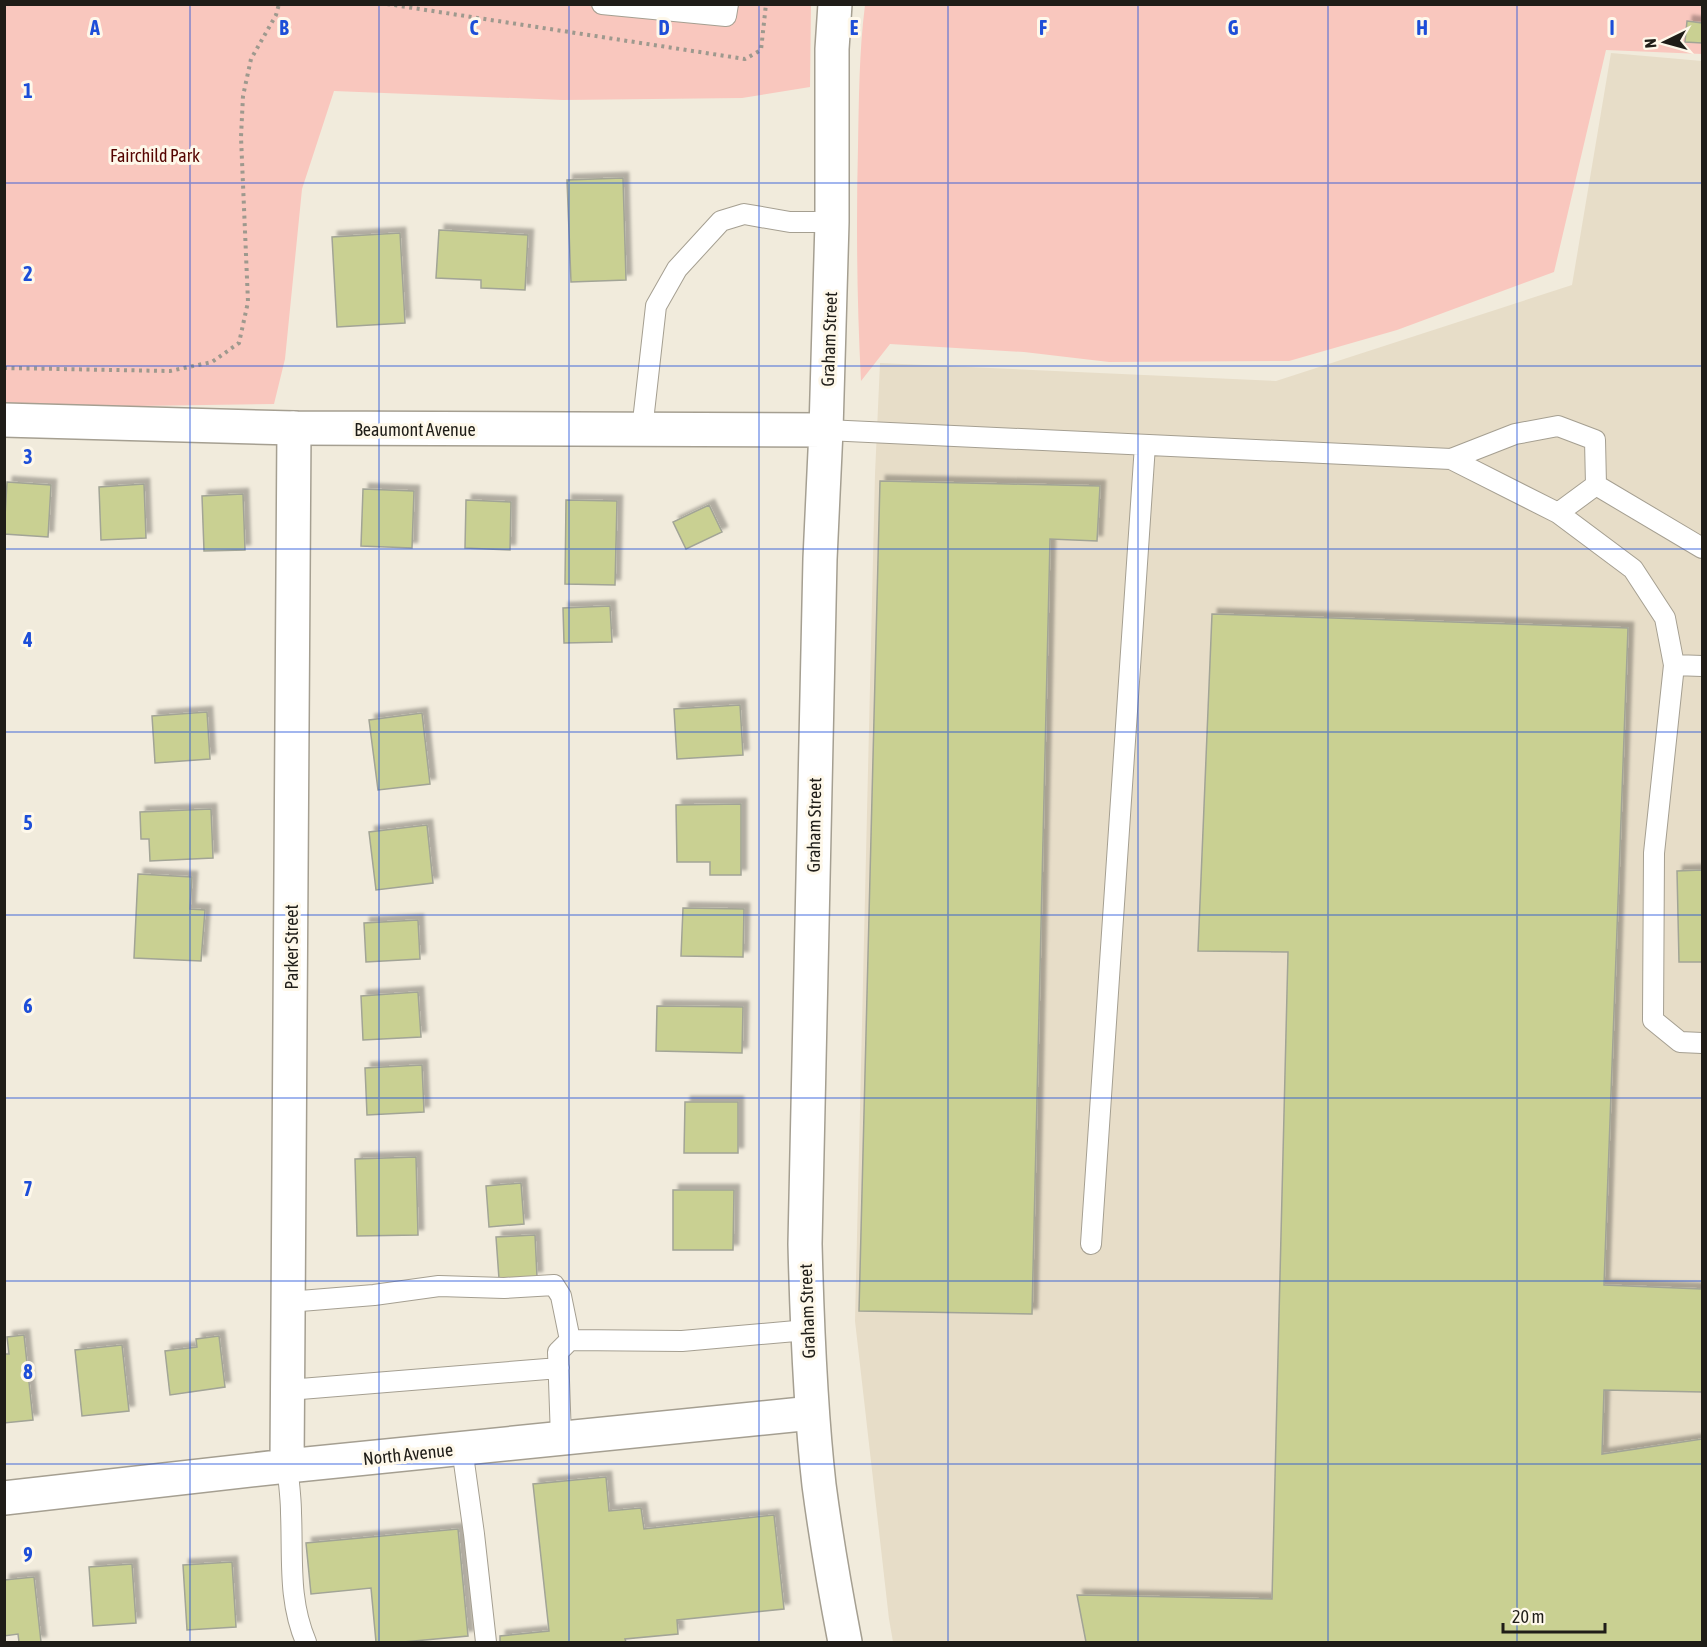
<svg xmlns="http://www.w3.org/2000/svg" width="1707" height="1647" viewBox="0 0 1707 1647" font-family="'Asap Condensed',sans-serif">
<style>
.built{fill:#e7ddc8}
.green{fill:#f9c7be}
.building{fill:#c9d092;stroke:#a2a496;stroke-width:1.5;filter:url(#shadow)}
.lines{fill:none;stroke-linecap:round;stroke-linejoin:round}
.lane-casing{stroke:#a59f91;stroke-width:22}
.street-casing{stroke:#a59f91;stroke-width:36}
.secondary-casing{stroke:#a59f91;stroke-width:36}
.path{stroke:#9e998e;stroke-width:4;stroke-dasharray:3 4.5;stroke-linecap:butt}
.lane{stroke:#fff;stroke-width:20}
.street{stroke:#fff;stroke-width:33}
.secondary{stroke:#fff;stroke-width:33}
.grid{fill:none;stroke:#1d4ed8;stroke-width:1.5;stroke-opacity:0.55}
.labels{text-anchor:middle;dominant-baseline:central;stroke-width:6;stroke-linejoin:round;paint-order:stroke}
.park-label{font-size:18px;fill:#550400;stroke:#fef8ea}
.street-label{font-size:18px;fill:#1f1d18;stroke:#fef8ea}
.grid-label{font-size:20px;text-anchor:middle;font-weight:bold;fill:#1d4ed8;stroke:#fef8ea;stroke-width:6;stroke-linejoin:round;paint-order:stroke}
</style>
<defs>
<filter id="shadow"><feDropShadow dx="5.5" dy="-5.5" stdDeviation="1.5" flood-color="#0004"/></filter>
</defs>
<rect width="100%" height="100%" fill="#f1ebdc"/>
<path class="built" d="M1611,53L1702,61V1642H893L889,1619L855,1321L875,474L880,363L1276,381L1572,285Z"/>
<path class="green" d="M4,5H811L810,87L742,98L563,100L334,91L302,189L285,359L274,404L5,408Z
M865,5H1702V54L1606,50L1554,272L1397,330L1289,361L1109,362L1024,352L890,344L861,381C857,303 856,225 858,147C859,99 859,52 865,5Z"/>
<path class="building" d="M1687,21L1702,23V43L1685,42Z
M623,178L626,280L571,282L567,180Z
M439,230L528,235L525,290L481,288V280L436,278Z
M400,233L405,323L337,327L332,237Z
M880,481L1100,486L1097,541L1050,539L1032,1314L859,1311Z
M7,482L51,485L48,537L4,534Z
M144,484L146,538L101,540L99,487Z
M363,489L414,491L412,548L361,546Z
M243,494L245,550L204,551L202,496Z
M466,500L511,502L510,550L465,548Z
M566,500L617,501L615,585L565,584Z
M709,505L722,532L686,549L673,522Z
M610,606L612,642L564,643L563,608Z
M1212,614L1628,628L1604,1285L1702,1289V1392L1604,1390L1602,1454L1702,1439V1642H1086L1077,1595L1272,1599L1288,952L1198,951Z
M740,705L743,755L677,759L674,709Z
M207,712L210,759L155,763L152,716Z
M422,713L430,784L378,790L369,720Z
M741,804V875H710V862H677L676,805Z
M211,809L213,858L150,861L149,839H141L140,812Z
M427,825L433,883L376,890L369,832Z
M1702,870V962H1679L1677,871Z
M138,874L192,877L190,909L205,910L201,961L134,958Z
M683,908L744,909L743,957L681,956Z
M418,920L420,959L366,962L364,923Z
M418,992L421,1037L363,1040L361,996Z
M657,1006L743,1007L742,1053L656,1051Z
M422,1065L424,1112L367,1115L365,1068Z
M685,1102H738V1153H684Z
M416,1157L418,1235L357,1236L355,1159Z
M521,1183L524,1224L489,1227L486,1186Z
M673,1190H734L733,1250H673Z
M535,1235L537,1277L499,1279L496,1237Z
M24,1335L33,1420L4,1423V1354H9L7,1337Z
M219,1336L225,1387L170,1395L165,1351L197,1347L196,1339Z
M122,1345L129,1411L82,1416L75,1350Z
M606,1477L609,1511L641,1508L644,1529L774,1515L784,1609L677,1620L678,1634L625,1639L626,1642H500V1636L549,1631L533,1484Z
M458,1529L468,1636L403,1642H376L371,1588L311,1594L306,1543Z
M232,1562L236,1627L187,1630L183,1565Z
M132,1564L136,1623L93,1626L89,1567Z
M34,1577L41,1642H19L18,1634L4,1636V1580Z"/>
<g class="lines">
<g class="lane-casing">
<path id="lane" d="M602,4L726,16L728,4
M642,430L656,306L677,269L721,221L744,214L790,222H832
M826,430L1451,459L1558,513L1633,569L1665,618L1674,665L1654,853L1653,1020L1680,1042L1702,1043
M1451,459L1515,434L1558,426L1595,440L1596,485L1558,513
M1596,485L1702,548
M1674,665L1702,666
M1091,1244L1145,445
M288,1302L374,1295L439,1286L504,1288L554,1285L561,1296L570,1340
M288,1390L559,1368
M561,1438L558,1352L570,1340L682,1341L807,1330
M462,1448L474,1534L486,1642
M287,1466C289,1482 291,1498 291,1513C293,1558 288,1600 306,1642"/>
</g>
<g class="street-casing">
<path id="street" d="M287,1466L294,428
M4,1498L287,1466L812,1413"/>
</g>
<g class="secondary-casing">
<path id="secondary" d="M835,4L832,49V222L826,430L820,559L805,1244C807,1324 810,1405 819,1485C826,1538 835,1590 845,1642
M4,420L294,428L826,430"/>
</g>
<path class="path" d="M387,4L745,59L761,50L766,4
M4,368L170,371L212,362L239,343L248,302L241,137L243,96L251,59L276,15L279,4"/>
<use href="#lane" class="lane"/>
<use href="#street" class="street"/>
<use href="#secondary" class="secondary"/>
</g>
<path class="grid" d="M190,4V1642M379,4V1642M569,4V1642M759,4V1642M948,4V1642M1138,4V1642M1328,4V1642M1517,4V1642M4,183H1702M4,366H1702M4,549H1702M4,732H1702M4,915H1702M4,1098H1702M4,1281H1702M4,1464H1702"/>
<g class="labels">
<g class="park-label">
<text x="155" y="155">Fairchild Park</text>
</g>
<g class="street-label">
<text transform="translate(829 339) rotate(-88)">Graham Street</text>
<text x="415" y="429">Beaumont Avenue</text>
<text transform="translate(814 825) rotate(-89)">Graham Street</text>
<text transform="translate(291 947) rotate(-90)">Parker Street</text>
<text transform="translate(807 1311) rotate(-92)">Graham Street</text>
<text transform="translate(408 1454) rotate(-6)">North Avenue</text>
</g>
</g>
<g class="grid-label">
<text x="95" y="35">A</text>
<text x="284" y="35">B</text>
<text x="474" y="35">C</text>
<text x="664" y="35">D</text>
<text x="854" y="35">E</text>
<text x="1043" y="35">F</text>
<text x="1233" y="35">G</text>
<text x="1422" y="35">H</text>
<text x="1612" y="35">I</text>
<text x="28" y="98">1</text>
<text x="28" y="281">2</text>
<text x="28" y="464">3</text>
<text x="28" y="647">4</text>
<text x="28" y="830">5</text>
<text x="28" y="1013">6</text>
<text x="28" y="1196">7</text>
<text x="28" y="1379">8</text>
<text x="28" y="1562">9</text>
</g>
<rect width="1707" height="1647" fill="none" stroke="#1f1d18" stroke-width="12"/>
<g transform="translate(1665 42) rotate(265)" stroke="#fef8ea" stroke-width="4.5" paint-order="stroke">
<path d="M0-4.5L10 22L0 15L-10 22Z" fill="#1f1d18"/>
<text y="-9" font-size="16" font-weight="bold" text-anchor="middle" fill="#1f1d18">N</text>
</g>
<path d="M1503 1623v9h102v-9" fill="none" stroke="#1f1d18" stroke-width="3"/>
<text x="1512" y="1623" font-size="18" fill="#1f1d18" stroke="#fef8ea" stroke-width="4.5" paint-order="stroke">20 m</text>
</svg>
